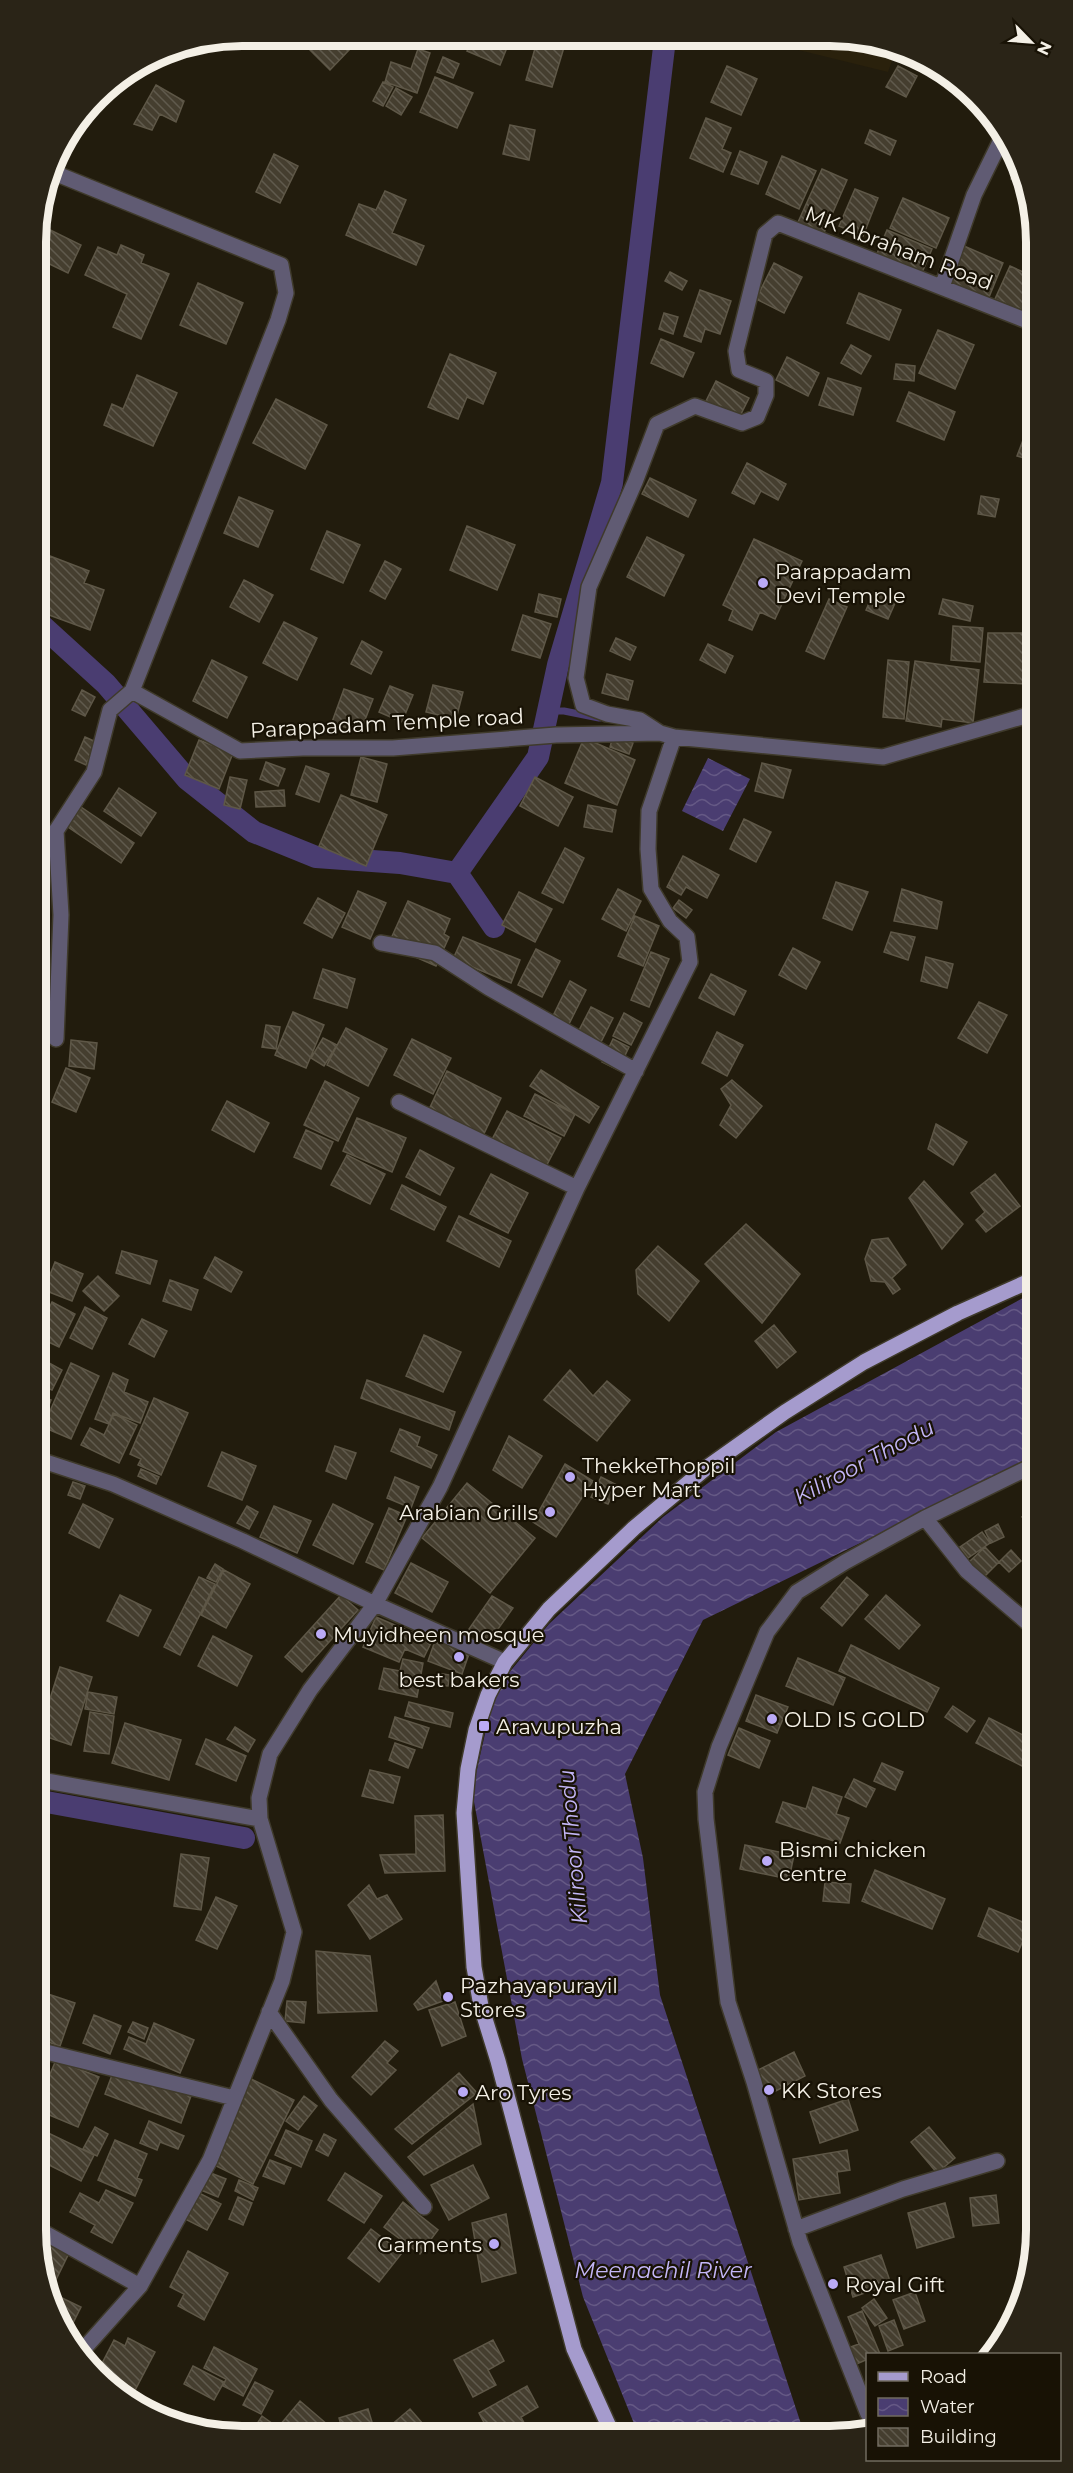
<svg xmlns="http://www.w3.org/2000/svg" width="1073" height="2473" viewBox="0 0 1073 2473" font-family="Montserrat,sans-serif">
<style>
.built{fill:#2a210c}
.water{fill:url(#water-waves)}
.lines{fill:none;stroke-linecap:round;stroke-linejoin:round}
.stream{stroke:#4a3d71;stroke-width:7}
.canal{stroke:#4a3d71;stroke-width:22}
.building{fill:url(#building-back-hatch);stroke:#5e5747;stroke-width:1.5}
.minor-casing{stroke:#3f3a2b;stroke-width:18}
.major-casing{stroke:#3f3a2b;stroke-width:18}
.minor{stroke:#605b73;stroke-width:15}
.major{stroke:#a59bcd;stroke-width:15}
.poi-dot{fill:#baaaf6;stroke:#181205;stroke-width:2}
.labels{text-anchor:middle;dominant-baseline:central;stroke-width:4.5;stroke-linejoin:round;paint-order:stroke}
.street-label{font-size:21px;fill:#f4f0e6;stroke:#181205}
.poi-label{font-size:21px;fill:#f4f0e6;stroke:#181205;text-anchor:start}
.water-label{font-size:22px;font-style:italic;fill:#c4b7f8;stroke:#181205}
.rim{fill:none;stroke:#f4f0e6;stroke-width:8}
</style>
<defs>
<pattern id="water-waves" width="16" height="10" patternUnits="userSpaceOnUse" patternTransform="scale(1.5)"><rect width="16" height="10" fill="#4a3d71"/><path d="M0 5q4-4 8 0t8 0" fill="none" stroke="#655985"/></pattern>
<pattern id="building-back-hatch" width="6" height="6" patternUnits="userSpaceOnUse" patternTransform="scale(1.5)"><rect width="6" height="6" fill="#453e2f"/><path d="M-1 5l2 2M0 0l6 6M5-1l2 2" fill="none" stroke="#605a4d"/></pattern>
</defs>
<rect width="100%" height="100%" fill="#221c0d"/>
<path class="built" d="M754,39L870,40L896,49L888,72Z"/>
<path class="water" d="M708,758L750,779L723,831L682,811Z
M1034,1292V1458L703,1620L625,1774L643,1858L660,1995L803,2430L637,2431L583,2297L522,2059L472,1791L495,1690L549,1624L663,1517L776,1432Z"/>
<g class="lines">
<path class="stream" d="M548,711H564L599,718"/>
<path class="canal" d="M38,622L106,684L187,779L254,832L316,857L400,863L457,873L494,927
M457,873L538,757L558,665L612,483L665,39
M41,1801L244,1838"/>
</g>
<path class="building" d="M296,36L337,37L350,49L330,70Z
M432,37H452L448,46Z
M473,37L505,38L510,40L500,65L467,51Z
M538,38L565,44L552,87L526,80Z
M850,40H870L883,44L881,50Z
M418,49L430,53L417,93L385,82L391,62L411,69Z
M443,57L459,64L453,78L437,72Z
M727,66L757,79L741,115L711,102Z
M898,66L917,76L906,97L886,87Z
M435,77L473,93L457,128L420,112Z
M383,82L393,87L383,106L373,101Z
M156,85L184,101L176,122L160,114L152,130L134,124Z
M396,88L412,97L401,115L386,106Z
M706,118L731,128L722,149L731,153L723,172L690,158Z
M510,125L535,130L529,160L503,154Z
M870,130L896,141L890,155L865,143Z
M740,151L767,162L758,184L731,174Z
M274,154L298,166L280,203L256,192Z
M782,156L816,171L799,209L766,194Z
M1017,167L1030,189V201L1021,196L1026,186L1011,179Z
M822,169L847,180L820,242L794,231Z
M855,189L878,198L863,236L839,226Z
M385,191L406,200L392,233L424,246L416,265L346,235L359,204L376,210Z
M903,198L949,218L936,248L890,228Z
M38,224L81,245L68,273L37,258Z
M887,230L932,249L921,275L876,256Z
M121,245L144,255L141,263L169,274L141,339L113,327L127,294L85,275L98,247L117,255Z
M964,246L1003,263L987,302L948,285Z
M774,263L802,277L784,313L756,299Z
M1010,266L1030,275V315L995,299Z
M670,272L687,281L682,290L665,281Z
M198,283L243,303L226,344L180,325Z
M700,290L731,301L720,334L705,329L701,342L684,336Z
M859,293L901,310L889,340L847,323Z
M664,313L678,317L673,334L659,329Z
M938,330L974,345L955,389L919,373Z
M661,339L694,353L683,377L651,363Z
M851,345L871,356L861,374L841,363Z
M450,354L496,373L483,404L467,397L458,419L428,407Z
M787,357L819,373L808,396L776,380Z
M896,364L915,366L914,381L894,379Z
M137,375L177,393L153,446L104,425L112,404L123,409Z
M828,378L861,388L853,415L819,405Z
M716,381L749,398L737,422L704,405Z
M1029,391L1031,392V405L1024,402Z
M909,392L955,412L944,440L897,421Z
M276,399L327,425L305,469L253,443Z
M1031,419V460L1017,456Z
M747,463L786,484L778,500L761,491L754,504L732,493Z
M650,478L696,500L688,517L642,494Z
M981,496L999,499L995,517L978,514Z
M239,497L273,511L258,547L224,533Z
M467,526L515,545L497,590L450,570Z
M327,531L360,545L343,583L311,569Z
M647,537L684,555L664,596L627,577Z
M754,539L802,561L775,619L760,612L752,630L729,620L733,610L723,605Z
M50,556L89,571L84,583L104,590L90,630L38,611V589Z
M385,561L401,569L385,599L370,591Z
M244,580L273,595L259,622L230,607Z
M874,592L896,601L888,619L866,610Z
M539,594L561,599L557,617L535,612Z
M829,599L847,607L824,659L806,651Z
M943,599L973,606L970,621L939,614Z
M523,615L551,624L540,658L512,650Z
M284,622L317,638L297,680L263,663Z
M953,626L983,628L980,662L951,660Z
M988,633H1031L1026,684L984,682Z
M616,638L636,647L630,660L610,651Z
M362,641L382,652L371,674L351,664Z
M708,644L733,656L725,673L700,660Z
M212,660L247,677L227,718L193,701Z
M888,660L909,662L904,719L883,717Z
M915,661L979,670L973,723L942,719L941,727L906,721Z
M607,674L633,681L628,700L602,693Z
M433,685L463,692L456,719L426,712Z
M390,686L413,695L402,722L379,712Z
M344,689L373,699L360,733L332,722Z
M82,690L95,697L85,716L72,710Z
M613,736L633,743L629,754L610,747Z
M85,737L96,742L86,765L75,760Z
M584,738L635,760L617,805L565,783Z
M199,740L233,753L219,789L185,775Z
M361,757L387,764L377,802L351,795Z
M266,762L285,769L278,786L260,779Z
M762,763L791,770L783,798L755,791Z
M306,766L329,774L319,802L296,794Z
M230,777L247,780L240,809L224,805Z
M535,777L573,797L558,826L520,806Z
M119,788L156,813L141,836L104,811Z
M284,790L285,806L256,807L255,792Z
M341,795L387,815L366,866L319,846Z
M588,805L616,810L612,832L584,827Z
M81,807L134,843L121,863L68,827Z
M744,819L771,832L756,862L730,849Z
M565,848L584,858L563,903L542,893Z
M683,856L719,875L707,898L686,887L681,895L667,887Z
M836,882L868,892L852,930L823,918Z
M618,889L641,901L626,931L602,919Z
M902,889L942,902L937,929L894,921Z
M358,891L386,903L370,939L342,927Z
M519,892L552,909L535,942L502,925Z
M318,898L345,913L332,938L304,923Z
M679,900L692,910L686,918L673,908Z
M408,901L450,919L444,934L449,937L436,966L388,945Z
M635,916L659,926L643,966L618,956Z
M891,932L915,937L908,960L884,952Z
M463,937L520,960L511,983L453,959Z
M793,948L820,962L806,989L779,975Z
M536,949L560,961L542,997L518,985Z
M651,952L669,959L649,1007L631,1000Z
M926,957L953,964L947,988L921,981Z
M323,969L355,979L347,1008L314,998Z
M711,974L746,991L734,1015L699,998Z
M570,981L586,990L566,1030L550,1022Z
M979,1002L1007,1015L987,1053L958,1038Z
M591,1007L613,1018L596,1052L574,1040Z
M293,1012L324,1025L306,1068L275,1055Z
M624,1013L642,1023L631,1045L613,1036Z
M266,1025L280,1027L276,1049L262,1047Z
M346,1028L387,1049L368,1086L327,1065Z
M717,1032L743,1045L727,1076L702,1063Z
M323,1038L337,1045L324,1066L311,1058Z
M412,1039L451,1058L433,1094L394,1075Z
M613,1039L629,1047L618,1070L602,1062Z
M71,1040L97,1043L94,1069L69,1066Z
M66,1068L90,1078L76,1112L52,1102Z
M541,1070L599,1107L589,1123L530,1086Z
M447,1071L501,1098L479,1144L425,1118Z
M732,1080L762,1106L736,1138L720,1125L731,1105L721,1089Z
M325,1081L359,1098L338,1141L304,1125Z
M535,1094L575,1114L564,1136L524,1116Z
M227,1101L269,1123L254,1152L212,1130Z
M507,1111L561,1138L542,1174L488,1147Z
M357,1118L406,1138L392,1172L343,1151Z
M936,1124L967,1142L953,1165L928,1149Z
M306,1130L333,1142L321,1169L294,1157Z
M420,1150L454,1168L440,1195L406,1177Z
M347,1155L385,1174L370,1204L331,1185Z
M1033,1157V1178L1025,1174Z
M491,1174L528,1193L508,1233L470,1214Z
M995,1174L1020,1206L986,1232L976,1220L985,1212L971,1193Z
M924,1181L963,1224L942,1249L909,1198Z
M402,1185L446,1207L434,1230L391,1209Z
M459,1216L511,1241L499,1267L447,1241Z
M746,1224L800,1274L762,1323L705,1264Z
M888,1238L906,1265L892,1278L900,1289L893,1294L885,1282L871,1281L865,1259L872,1240Z
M658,1246L699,1281L669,1321L638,1294L636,1270Z
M122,1251L157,1261L150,1284L116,1273Z
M215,1257L242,1272L231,1292L204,1278Z
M55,1262L83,1274L72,1301L44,1290Z
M98,1276L119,1296L104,1311L83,1291Z
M170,1280L198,1290L191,1310L163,1301Z
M52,1302L75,1314L59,1347L40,1338V1327Z
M85,1307L107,1318L92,1349L70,1338Z
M142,1319L167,1331L154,1357L129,1344Z
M774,1325L796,1352L777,1368L755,1341Z
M424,1335L461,1352L443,1392L406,1376Z
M40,1358L62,1370L52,1390L40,1385Z
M71,1363L99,1376L71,1439L43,1427Z
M570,1370L593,1396L607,1381L630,1400L597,1441L544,1400Z
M113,1373L128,1380L124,1392L148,1402L140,1423L113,1413L109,1424L95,1419Z
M367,1380L455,1412L449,1430L361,1398Z
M40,1396L51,1400L40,1429Z
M154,1398L188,1413L161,1475L138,1465L141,1459L130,1454Z
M114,1414L137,1425L119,1463L81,1445L90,1428L104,1435Z
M400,1429L420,1437L417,1446L437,1455L431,1468L391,1451Z
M509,1436L542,1456L522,1488L493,1470Z
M335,1446L356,1453L346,1479L326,1471Z
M222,1452L256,1466L242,1500L208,1486Z
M565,1464L593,1481L556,1537L533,1522Z
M141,1469L159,1477L156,1484L138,1476Z
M395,1477L419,1487L411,1508L387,1498Z
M601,1477L617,1485L608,1504L591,1497Z
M73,1482L85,1486L80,1499L68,1495Z
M467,1483L535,1538L490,1593L422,1538Z
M40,1498L47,1500L41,1522Z
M83,1504L113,1519L99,1548L69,1533Z
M333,1504L373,1524L353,1564L313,1545Z
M247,1506L258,1512L249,1529L237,1523Z
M274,1506L311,1521L297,1553L260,1537Z
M1034,1507V1534L1022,1517Z
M389,1508L407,1516L384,1570L366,1562Z
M998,1524L1004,1537L991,1543L985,1531Z
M982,1532L990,1543L968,1558L960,1547Z
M985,1547L999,1562L984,1577L969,1562Z
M1011,1550L1021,1561L1009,1572L999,1562Z
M411,1563L448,1582L432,1612L395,1593Z
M215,1564L223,1569L216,1582L207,1578Z
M224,1570L250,1584L226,1628L201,1615Z
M199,1577L215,1584L180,1655L164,1647Z
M847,1577L868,1595L842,1626L821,1608Z
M120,1595L151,1610L138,1636L107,1621Z
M341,1595L358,1610L302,1672L285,1657Z
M886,1595L920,1625L899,1649L865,1619Z
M492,1596L513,1608L488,1643L469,1629Z
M376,1617L432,1641L424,1657L405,1649L399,1662L363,1647Z
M213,1636L252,1656L237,1686L198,1666Z
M436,1638L469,1654L462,1674L428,1661Z
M851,1645L939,1688L927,1712L839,1671Z
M798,1658L845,1678L833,1705L786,1686Z
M403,1659L423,1663L417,1697L379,1689L384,1668L400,1671Z
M60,1667L92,1677L71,1745L41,1735V1727Z
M437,1673L450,1675L448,1686L436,1685Z
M88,1692L117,1697L114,1714L85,1709Z
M756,1695L788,1707L777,1733L746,1721Z
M409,1702L453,1713L450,1727L405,1716Z
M953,1706L975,1721L967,1732L945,1717Z
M90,1712L114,1716L109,1754L84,1751Z
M395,1717L429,1728L422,1748L389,1737Z
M989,1718L1035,1741L1022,1766L976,1743Z
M125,1723L181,1740L169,1780L112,1763Z
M235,1727L255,1740L248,1752L227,1739Z
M739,1728L770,1741L759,1768L728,1755Z
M206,1739L246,1756L236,1781L196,1764Z
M395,1743L415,1750L408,1768L389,1760Z
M882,1763L903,1772L895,1790L874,1781Z
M370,1770L400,1777L393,1803L362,1796Z
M854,1779L875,1789L866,1807L845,1797Z
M813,1787L842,1797L836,1814L849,1818L840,1843L776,1822L783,1802L806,1809Z
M443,1815L445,1871L385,1873L380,1855L416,1854L415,1816Z
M745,1845L794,1855L789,1879L740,1869Z
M181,1854L209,1858L201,1910L174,1906Z
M875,1870L945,1899L932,1929L862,1901Z
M825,1882L851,1884L849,1903L823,1901Z
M369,1885L377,1899L387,1895L402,1919L370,1939L348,1905Z
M216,1897L237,1906L217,1949L196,1940Z
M989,1908L1030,1925L1018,1952L978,1936Z
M316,1951L370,1956L377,2011L318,2013Z
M436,1981L443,2001L418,2010L414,2004Z
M42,1992L75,2003L60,2046L42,2040Z
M287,2001L306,2002L304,2023L285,2021Z
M455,2002L466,2036L442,2046L429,2010Z
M94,2015L121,2026L110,2054L83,2043Z
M133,2022L148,2028L144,2039L128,2032Z
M154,2023L194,2040L180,2073L124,2049L129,2037L146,2044Z
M385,2041L398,2051L387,2063L396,2070L371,2095L352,2077Z
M794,2052L805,2076L764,2097L752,2073Z
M56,2060L99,2077L78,2127L42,2112V2093Z
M42,2063L47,2065L42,2081Z
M115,2067L191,2096L181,2123L105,2094Z
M459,2073L477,2093L412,2144L395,2129Z
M247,2077L294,2100L253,2184L206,2161Z
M304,2096L317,2106L298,2130L286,2121Z
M848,2099L858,2130L820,2143L810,2112Z
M473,2104L481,2144L424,2175L408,2157Z
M149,2121L184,2136L178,2149L160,2142L157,2150L140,2143Z
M95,2127L108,2134L97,2156L83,2149Z
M929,2127L955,2158L937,2173L911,2142Z
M42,2130L94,2155L81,2181L43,2162Z
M286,2130L312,2141L301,2167L275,2155Z
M324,2134L336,2140L328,2156L316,2150Z
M115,2140L147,2154L137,2178L142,2180L135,2196L98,2180Z
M847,2150L850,2170L837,2172L840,2193L799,2200L793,2159Z
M270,2160L291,2168L284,2184L263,2176Z
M473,2165L489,2198L449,2220L431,2185Z
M203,2170L226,2179L218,2197L196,2188Z
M345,2173L382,2196L364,2223L328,2200Z
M1029,2173H1036V2200H1029Z
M239,2180L258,2188L253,2200L235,2191Z
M191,2189L221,2204L207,2230L177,2215Z
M106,2190L133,2203L112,2243L91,2232L95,2225L70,2212L80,2193L99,2203Z
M996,2195L999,2223L973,2226L970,2198Z
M238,2197L252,2203L243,2225L229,2219Z
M403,2202L438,2230L420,2254L384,2227Z
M945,2203L954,2237L917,2248L908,2213Z
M506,2214L516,2273L482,2282L472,2223Z
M371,2229L402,2253L379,2282L348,2258Z
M43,2238L70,2251L51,2290L43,2284Z
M188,2251L228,2273L204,2320L178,2306L184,2294L170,2287Z
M881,2255L891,2284L853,2297L844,2267Z
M915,2292L925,2321L904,2329L893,2300Z
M60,2297L81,2307L71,2327L67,2325L56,2305Z
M874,2299L887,2318L875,2326L862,2308Z
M862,2311L880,2354H868V2359L852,2366L845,2349L859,2344L848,2317Z
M894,2320L903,2345L888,2351L879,2326Z
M128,2338L155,2352L131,2398L113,2388L96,2375L114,2340L125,2346Z
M493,2340L504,2361L488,2370L496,2385L473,2397L454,2360Z
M214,2347L257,2369L243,2396L223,2386L226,2379L204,2368Z
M193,2366L224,2382L214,2400L184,2384Z
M255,2382L273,2391L261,2414L243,2405Z
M527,2386L538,2407L521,2417L529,2432H511L509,2429L504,2432H489L479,2413Z
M300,2401L328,2425L321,2433H288L280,2425Z
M368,2409L375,2432H343L339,2418Z
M410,2409L430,2432H383Z
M262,2416L273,2424L268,2433H251Z"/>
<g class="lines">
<g class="minor-casing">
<path id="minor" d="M942,287L974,195L1001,140
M132,691L240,751L303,748H393L556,735L660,733L674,737L883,757L1032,714
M660,733L640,720L607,714L583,705L576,678L589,587L635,482L657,424L695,406L742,423L757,417L766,395V381L739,370L736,351L765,234L778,223L1030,322
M56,831L61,915L56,1039
M38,841L56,831L94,772L110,710L132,691L278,320L286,293L281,265L52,172
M381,943L435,953L489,988L636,1071
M399,1102L577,1188
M40,1460L113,1484L243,1541L375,1604L505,1662
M925,1518L967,1571L1035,1629
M41,1780L260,1819
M269,2012L331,2100L424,2207
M42,2051L234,2098
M796,2229L903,2189L997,2161
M43,2232L140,2286
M82,2351L140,2286L210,2160L282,1981L294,1932L260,1819L259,1798L270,1754L310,1690L375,1604L440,1487L577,1188L690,962L687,937L670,921L651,889L648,849L649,811L674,737
M868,2414L800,2242L754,2082L728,2002L706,1819L705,1792L719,1747L767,1632L797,1592L845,1562L925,1518L1034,1465"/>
</g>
<g class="major-casing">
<path id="major" d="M611,2431L574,2349L498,2061L481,2006L474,1967L464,1813L468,1769L476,1730L488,1695L505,1662L549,1609L634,1528L706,1468L785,1412L864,1362L958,1313L1034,1279"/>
</g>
<use href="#minor" class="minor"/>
<use href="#major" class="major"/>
</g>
<g class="poi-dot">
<circle cx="763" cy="583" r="6"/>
<circle cx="570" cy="1477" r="6"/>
<circle cx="550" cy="1512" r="6"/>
<circle cx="321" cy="1634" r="6"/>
<circle cx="459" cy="1657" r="6"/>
<circle cx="772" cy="1719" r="6"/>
<rect x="478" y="1720" width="12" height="12" rx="3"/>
<circle cx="767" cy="1861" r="6"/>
<circle cx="448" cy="1997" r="6"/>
<circle cx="769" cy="2090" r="6"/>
<circle cx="463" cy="2092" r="6"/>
<circle cx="494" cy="2244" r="6"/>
<circle cx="833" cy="2284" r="6"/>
</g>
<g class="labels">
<g class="street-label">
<text transform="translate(899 248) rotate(21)">MK Abraham Road</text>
<text transform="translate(387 723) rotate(-3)">Parappadam Temple road</text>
</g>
<g class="poi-label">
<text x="775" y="571">Parappadam<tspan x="775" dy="24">Devi Temple</tspan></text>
<text x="582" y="1465">ThekkeThoppil<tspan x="582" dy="24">Hyper Mart</tspan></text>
<text x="538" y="1512" text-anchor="end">Arabian Grills</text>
<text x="333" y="1634">Muyidheen mosque</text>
<text x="459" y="1679" text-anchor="middle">best bakers</text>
<text x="784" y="1719">OLD IS GOLD</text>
<text x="496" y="1726">Aravupuzha</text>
<text x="779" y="1849">Bismi chicken<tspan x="779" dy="24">centre</tspan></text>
<text x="460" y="1985">Pazhayapurayil<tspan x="460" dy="24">Stores</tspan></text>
<text x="781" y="2090">KK Stores</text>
<text x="475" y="2092">Aro Tyres</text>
<text x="482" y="2244" text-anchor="end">Garments</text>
<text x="845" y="2284">Royal Gift</text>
</g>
<g class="water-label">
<text transform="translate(864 1462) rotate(-28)">Kiliroor Thodu</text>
<text transform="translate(573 1847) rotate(-95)">Kiliroor Thodu</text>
<text x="663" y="2270">Meenachil River</text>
</g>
</g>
<path d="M0 0H1073V2473H0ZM242 46H830A196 196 0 0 1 1026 242V2230A196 196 0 0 1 830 2426H242A196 196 0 0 1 46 2230V242A196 196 0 0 1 242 46Z" fill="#2a2417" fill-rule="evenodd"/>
<path class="rim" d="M242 46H830A196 196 0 0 1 1026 242V2230A196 196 0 0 1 830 2426H242A196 196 0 0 1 46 2230V242A196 196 0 0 1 242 46Z"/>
<rect x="866" y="2353" width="195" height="108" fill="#181205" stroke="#706b5f" stroke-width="1.5"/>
<rect x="878" y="2372" width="30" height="9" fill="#a59bcd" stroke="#706b5f" stroke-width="1.5"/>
<text x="920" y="2383" font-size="18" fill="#f4f0e6">Road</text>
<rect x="878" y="2398" width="30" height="18" fill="url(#water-waves)" stroke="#706b5f" stroke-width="1.5"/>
<text x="920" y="2413" font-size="18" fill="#f4f0e6">Water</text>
<rect x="878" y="2428" width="30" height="18" fill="url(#building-back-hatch)" stroke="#706b5f" stroke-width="1.5"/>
<text x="920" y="2443" font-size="18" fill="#f4f0e6">Building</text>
<g transform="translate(1031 42) rotate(115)" stroke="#181205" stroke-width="4.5" paint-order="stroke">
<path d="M0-4.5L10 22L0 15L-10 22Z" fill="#f4f0e6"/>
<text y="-9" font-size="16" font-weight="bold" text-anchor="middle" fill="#f4f0e6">N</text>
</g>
</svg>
